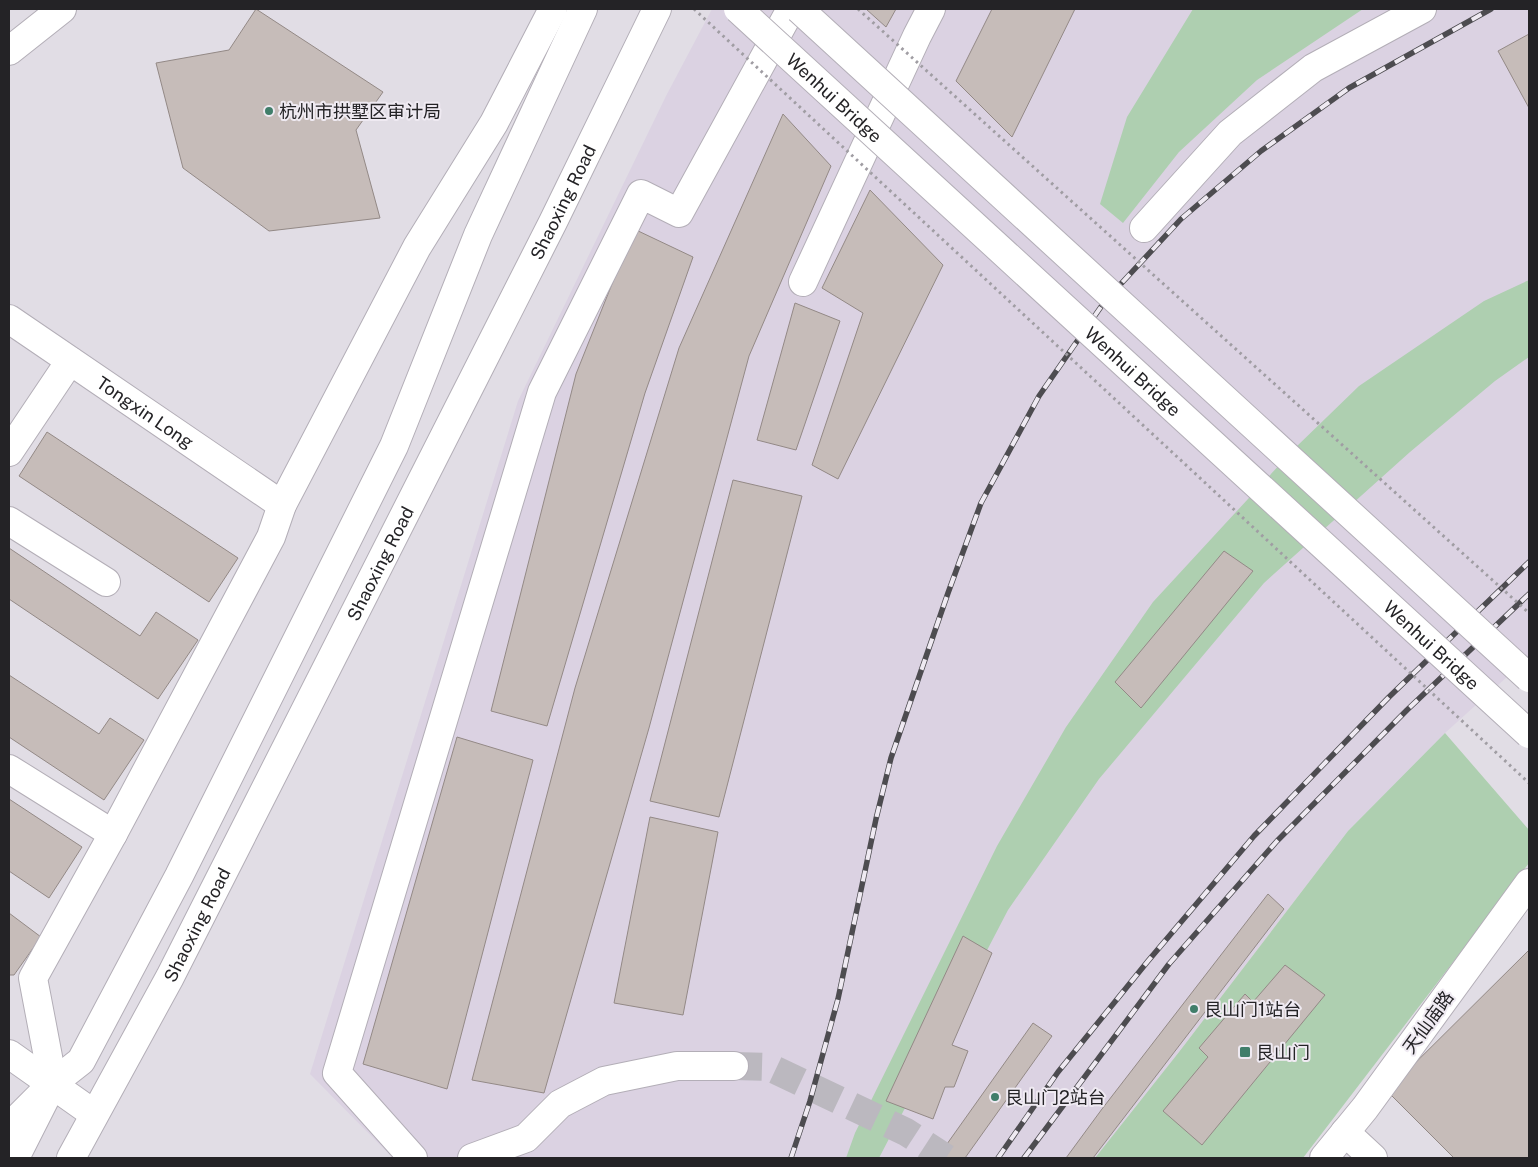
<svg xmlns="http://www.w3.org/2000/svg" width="1538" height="1167" viewBox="0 0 1538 1167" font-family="'Public Sans','Noto Sans SC',sans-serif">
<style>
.built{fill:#dbd2e2}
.green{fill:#aecfb0}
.building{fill:#c6bcb9;stroke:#938986}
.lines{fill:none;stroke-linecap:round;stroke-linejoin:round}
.minor-tunnel{stroke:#bbb8bf;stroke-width:28;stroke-dasharray:28 14;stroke-linecap:butt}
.minor-casing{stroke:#b3aeb7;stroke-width:30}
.major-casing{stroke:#b3aeb7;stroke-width:30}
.minor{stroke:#fff;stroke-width:28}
.major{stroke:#fff;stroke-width:28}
.rail-casing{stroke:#4d4c50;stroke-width:5.5}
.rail{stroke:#efeaf2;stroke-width:4;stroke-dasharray:11;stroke-linecap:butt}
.major-bridge-casing{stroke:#b3aeb7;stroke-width:30;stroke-linecap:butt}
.path-bridge{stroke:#a09da3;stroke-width:3;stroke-dasharray:2.5 4;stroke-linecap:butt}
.major-bridge{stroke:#fff;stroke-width:28}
.poi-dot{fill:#407e6a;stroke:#efeaf2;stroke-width:2}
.labels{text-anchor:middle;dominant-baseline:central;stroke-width:4;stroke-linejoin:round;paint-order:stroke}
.street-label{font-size:18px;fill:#242326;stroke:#efeaf2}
.poi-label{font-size:18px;fill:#242326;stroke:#efeaf2;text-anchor:start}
</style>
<rect width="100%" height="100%" fill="#e1dde5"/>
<path class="built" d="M712,9H1529V657L1445,733L1348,831L1179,1052L1095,1158H393L310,1074L518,401L666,96Z"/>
<path class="green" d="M1193,9H1363L1257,80L1179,152L1123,223L1100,204L1127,117Z
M1529,280V357L1495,381L1410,452L1264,583L1099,779L1008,910L879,1158H846L855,1133L997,846L1066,727L1153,602L1295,448L1359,386L1484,301Z
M1445,733L1529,830V863L1303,1158H1095L1179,1052L1348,831Z"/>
<path class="building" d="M256,9L383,92L356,130L380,218L269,231L183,168L156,63L229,50Z
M866,9H896L886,27Z
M992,9H1075L1012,137L956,81Z
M1529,34V108L1498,51Z
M783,114L831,166L749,356L649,728L544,1093L472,1080L575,688L679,348Z
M870,190L943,265L838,479L812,465L863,313L822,288Z
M634,229L693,257L645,393L547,726L491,711L576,374Z
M795,303L840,321L796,450L757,440Z
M47,432L238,558L209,602L19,476Z
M733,480L802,496L719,817L650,801Z
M9,548L140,636L156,612L198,640L158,699L9,599Z
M1224,551L1253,571L1141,708L1115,682Z
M9,675L99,734L110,718L144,740L104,800L9,737Z
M457,737L533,760L447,1089L363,1064Z
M9,799L82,847L49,898L9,871Z
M650,817L718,832L683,1015L614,1003Z
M1268,894L1284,909L1093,1158H1066L1102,1109Z
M9,913L41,937L14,975H9Z
M963,936L992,953L952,1045L968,1051L954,1087H945L933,1119L886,1101Z
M1528,951L1529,953V1158H1454L1387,1091Z
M1285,965L1325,995L1202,1145L1163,1111L1208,1057L1199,1048L1245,994L1253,1002Z
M1033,1023L1052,1036L965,1158H937Z"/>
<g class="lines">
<path class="minor-tunnel" d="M734,1066L769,1067L906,1132L946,1158"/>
<g class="minor-casing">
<g id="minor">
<path d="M9,51L62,9"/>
<path d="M1144,228L1230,133L1313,68L1422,9"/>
<path d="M803,282L917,36L931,9"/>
<path id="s1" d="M9,319L282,505"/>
<path d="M9,452L70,361"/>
<path d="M9,521L106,582"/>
<path d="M9,769L113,834"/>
<path d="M9,1054L94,1114"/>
<path d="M53,1083L33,978L113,834L271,537L282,505L417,247L494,123L553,9"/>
<path d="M9,1127L48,1088"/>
<path d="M1345,1132L1373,1158"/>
<path d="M413,1158L337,1073L542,392L641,194L679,213L791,9"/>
<path d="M472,1158L526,1138L560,1104L604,1081L677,1066H734"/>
<path d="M1324,1158L1365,1108L1529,883"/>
</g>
</g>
<g class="major-casing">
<g id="major">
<path d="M15,1158L53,1083L81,1061L179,876L394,446L478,235L583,9"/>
<path id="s2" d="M71,1158L170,977L553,222L657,9"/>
</g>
</g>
<use href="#minor" class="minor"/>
<use href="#major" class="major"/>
<g class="rail-casing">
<path id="rail" d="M791,1158L810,1101L838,999L876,819L891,758L948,593L981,503L1039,396L1105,301L1181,219L1261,151L1349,88L1491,9
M998,1158L1058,1072L1148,961L1254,836L1389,697L1529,562
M1024,1158L1169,964L1277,841L1407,710L1529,594"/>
</g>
<use href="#rail" class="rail"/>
<g class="major-bridge-casing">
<g id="major-bridge">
<path id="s3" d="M738,9L1529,734"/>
<path d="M799,9L1529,678"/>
</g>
</g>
<path class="path-bridge" d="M694,9L1529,783
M858,9L1529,613"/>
<use href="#major-bridge" class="major-bridge"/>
</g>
<g class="poi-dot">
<circle cx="269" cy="111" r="5"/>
<circle cx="1194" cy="1009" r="5"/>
<rect x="1239" y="1046" width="12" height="12" rx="2.5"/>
<circle cx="995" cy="1097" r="5"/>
</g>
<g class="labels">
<g class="street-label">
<text stroke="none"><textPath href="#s3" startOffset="131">Wenhui Bridge</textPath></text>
<text stroke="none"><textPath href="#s2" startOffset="1075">Shaoxing Road</textPath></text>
<text stroke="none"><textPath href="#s3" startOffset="536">Wenhui Bridge</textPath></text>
<text stroke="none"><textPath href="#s1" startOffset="165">Tongxin Long</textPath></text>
<text stroke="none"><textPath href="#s2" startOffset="670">Shaoxing Road</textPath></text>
<text stroke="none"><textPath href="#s3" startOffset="941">Wenhui Bridge</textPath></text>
<text stroke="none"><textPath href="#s2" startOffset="265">Shaoxing Road</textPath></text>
<text transform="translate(1428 1022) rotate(-54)">天仙庙路</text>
</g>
<g class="poi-label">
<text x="279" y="111">杭州市拱墅区审计局</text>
<text x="1204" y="1009">艮山门1站台</text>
<text x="1256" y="1052">艮山门</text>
<text x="1005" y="1097">艮山门2站台</text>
</g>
</g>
<rect width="1538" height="1167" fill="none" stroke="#242326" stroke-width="20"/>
</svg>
